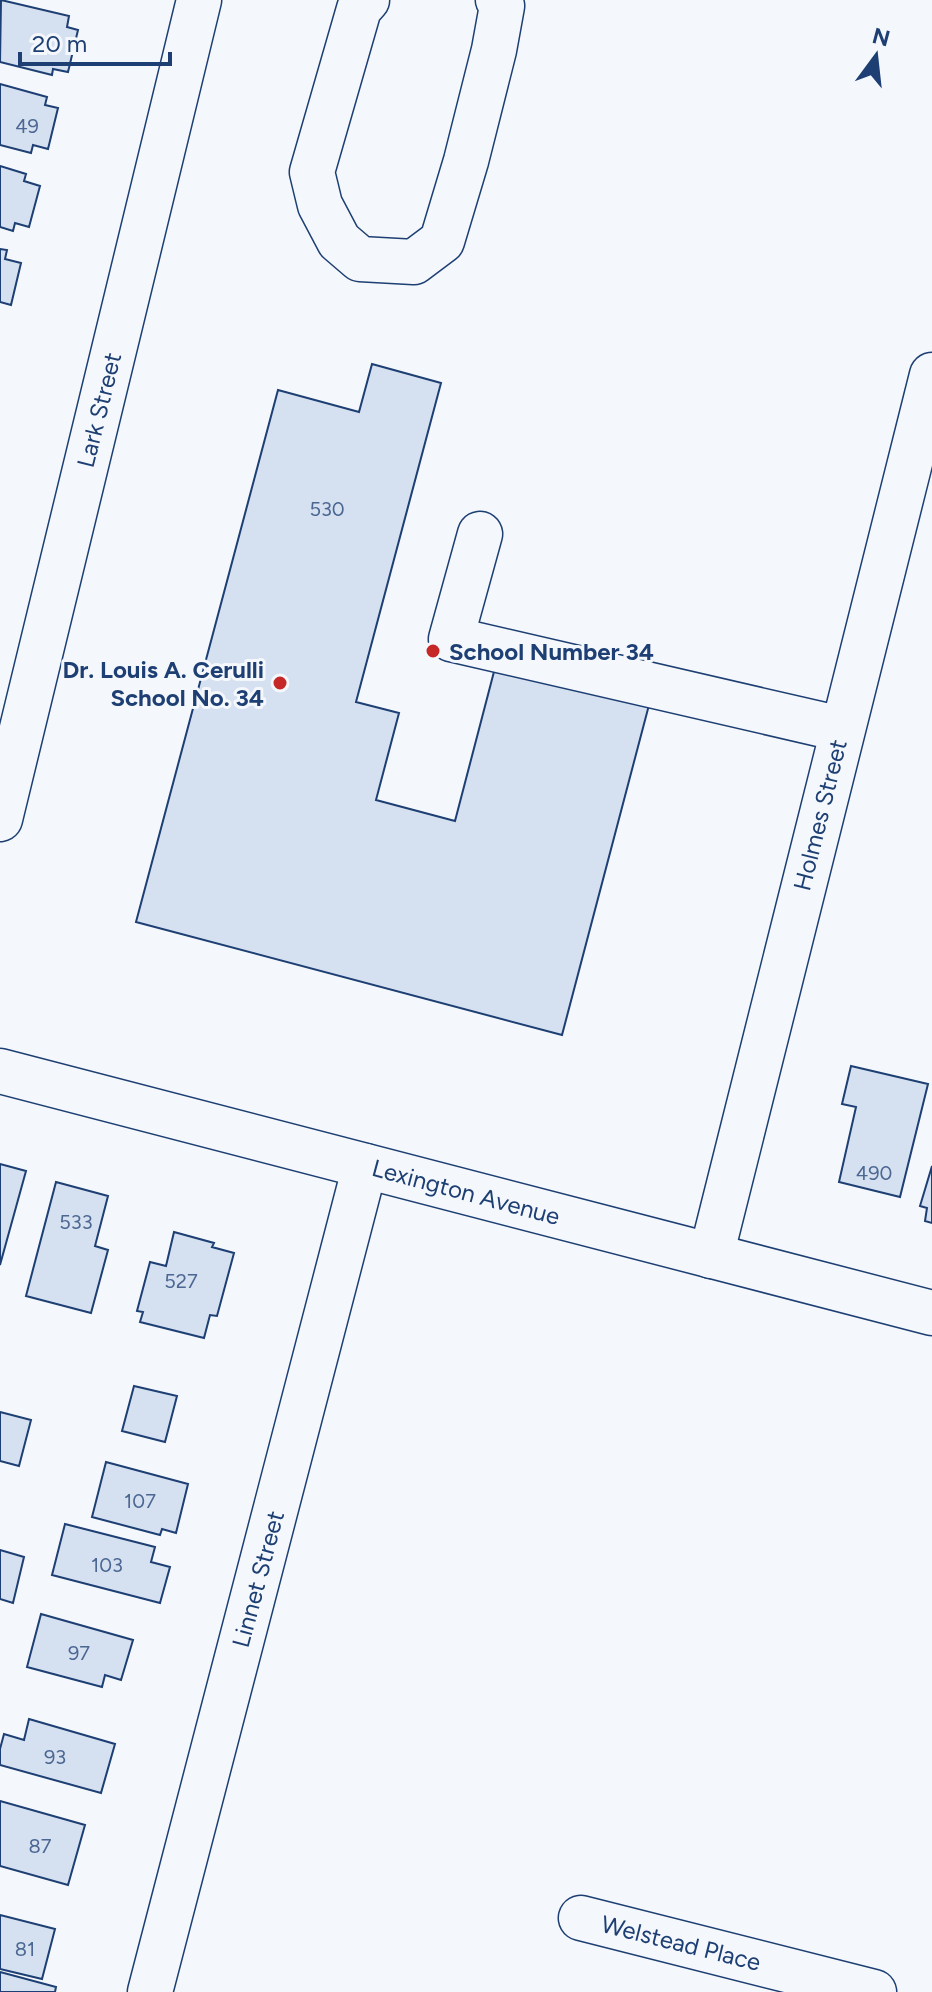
<svg xmlns="http://www.w3.org/2000/svg" width="932" height="1992" viewBox="0 0 932 1992" font-family="Figtree,sans-serif">
<style>
.building{fill:#d5e0f0;stroke:#1d3f73;stroke-width:2}
.lines{fill:none;stroke-linecap:round;stroke-linejoin:round}
.minor-casing{stroke:#1d3f73;stroke-width:47}
.major-casing{stroke:#1d3f73;stroke-width:47}
.minor{stroke:#f4f7fb;stroke-width:44}
.major{stroke:#f4f7fb;stroke-width:44}
.poi-dot{fill:#c62828;stroke:#f4f7fb;stroke-width:3}
.labels{text-anchor:middle;dominant-baseline:central;stroke-width:6;stroke-linejoin:round;paint-order:stroke}
.number-label{font-size:20px;fill:#4b6792}
.street-label{font-size:24px;fill:#1d3f73;stroke:#f4f7fb}
.poi-label{font-size:24px;font-weight:bold;fill:#1d3f73;stroke:#f4f7fb;text-anchor:start}
</style>
<rect width="100%" height="100%" fill="#f4f7fb"/>
<path class="building" d="M1,0L69,16L67,27L78,30L68,72L53,69L52,75L0,62Z
M0,84L47,97L45,105L58,108L48,149L33,145L31,153L0,145Z
M0,166L26,174L24,181L40,186L29,227L15,223L13,231L0,227Z
M0,249L7,250L5,259L21,263L11,305L0,302Z
M372,364L441,383L356,702L399,713L376,800L455,821L496,664L649,705L562,1035L136,922L278,390L359,412Z
M851,1066L928,1084L900,1197L839,1182L856,1107L842,1104Z
M0,1164L26,1171L0,1265Z
M932,1166V1223L925,1221L927,1208L920,1206Z
M56,1182L108,1196L95,1246L108,1250L91,1313L26,1296Z
M174,1232L214,1243L212,1247L234,1253L217,1316L210,1315L204,1338L140,1322L143,1312L137,1311L150,1262L166,1266Z
M134,1386L177,1396L165,1442L122,1431Z
M0,1412L31,1420L19,1466L0,1461Z
M106,1462L188,1484L176,1533L162,1529L160,1535L92,1517Z
M65,1524L155,1547L151,1562L170,1567L160,1603L52,1575Z
M0,1550L24,1557L13,1603L0,1599Z
M41,1614L133,1640L121,1680L105,1675L102,1687L27,1667Z
M29,1719L115,1744L101,1793L0,1765V1749L4,1734L24,1740Z
M0,1801L85,1825L68,1885L0,1866Z
M0,1915L55,1929L42,1979L0,1969Z
M0,1972L56,1987L55,1992H0Z"/>
<g class="lines">
<g class="minor-casing">
<path id="minor" d="M367,0L359,9L312,172L320,205L339,241L360,259L414,262L442,241L466,161L494,50L502,6L498,0
M480,534L451,639L841,729
M0,819L199,0
M711,1256L932,375
M581,1918L874,1992
M150,1992L365,1166"/>
</g>
<g class="major-casing">
<path id="major" d="M0,1071L932,1313"/>
</g>
<use href="#minor" class="minor"/>
<use href="#major" class="major"/>
</g>
<g class="poi-dot">
<circle cx="433" cy="651" r="8"/>
<circle cx="280" cy="683" r="8"/>
</g>
<g class="labels">
<g class="number-label">
<text x="27" y="126">49</text>
<text x="327" y="509">530</text>
<text x="874" y="1173">490</text>
<text x="76" y="1222">533</text>
<text x="181" y="1281">527</text>
<text x="140" y="1501">107</text>
<text x="107" y="1565">103</text>
<text x="79" y="1653">97</text>
<text x="55" y="1757">93</text>
<text x="40" y="1846">87</text>
<text x="25" y="1949">81</text>
</g>
<g class="street-label">
<text transform="translate(99 410) rotate(-76)">Lark Street</text>
<text transform="translate(820 815) rotate(-76)">Holmes Street</text>
<text transform="translate(466 1192) rotate(15)">Lexington Avenue</text>
<text transform="translate(258 1579) rotate(-75)">Linnet Street</text>
<text transform="translate(681 1943) rotate(14)">Welstead Place</text>
</g>
<g class="poi-label">
<text x="449" y="651">School Number 34</text>
<text x="264" y="669" text-anchor="end">Dr. Louis A. Cerulli<tspan x="264" dy="28">School No. 34</tspan></text>
</g>
</g>
<g transform="translate(876 56) rotate(15)" stroke="#f4f7fb" stroke-width="6" paint-order="stroke">
<path d="M0-6L14 30L0 20L-14 30Z" fill="#1d3f73"/>
<text y="-12" font-size="22" font-weight="bold" text-anchor="middle" fill="#1d3f73">N</text>
</g>
<path d="M20 52v12h150v-12" fill="none" stroke="#1d3f73" stroke-width="4"/>
<text x="32" y="52" font-size="24" fill="#1d3f73" stroke="#f4f7fb" stroke-width="6" paint-order="stroke">20 m</text>
</svg>
